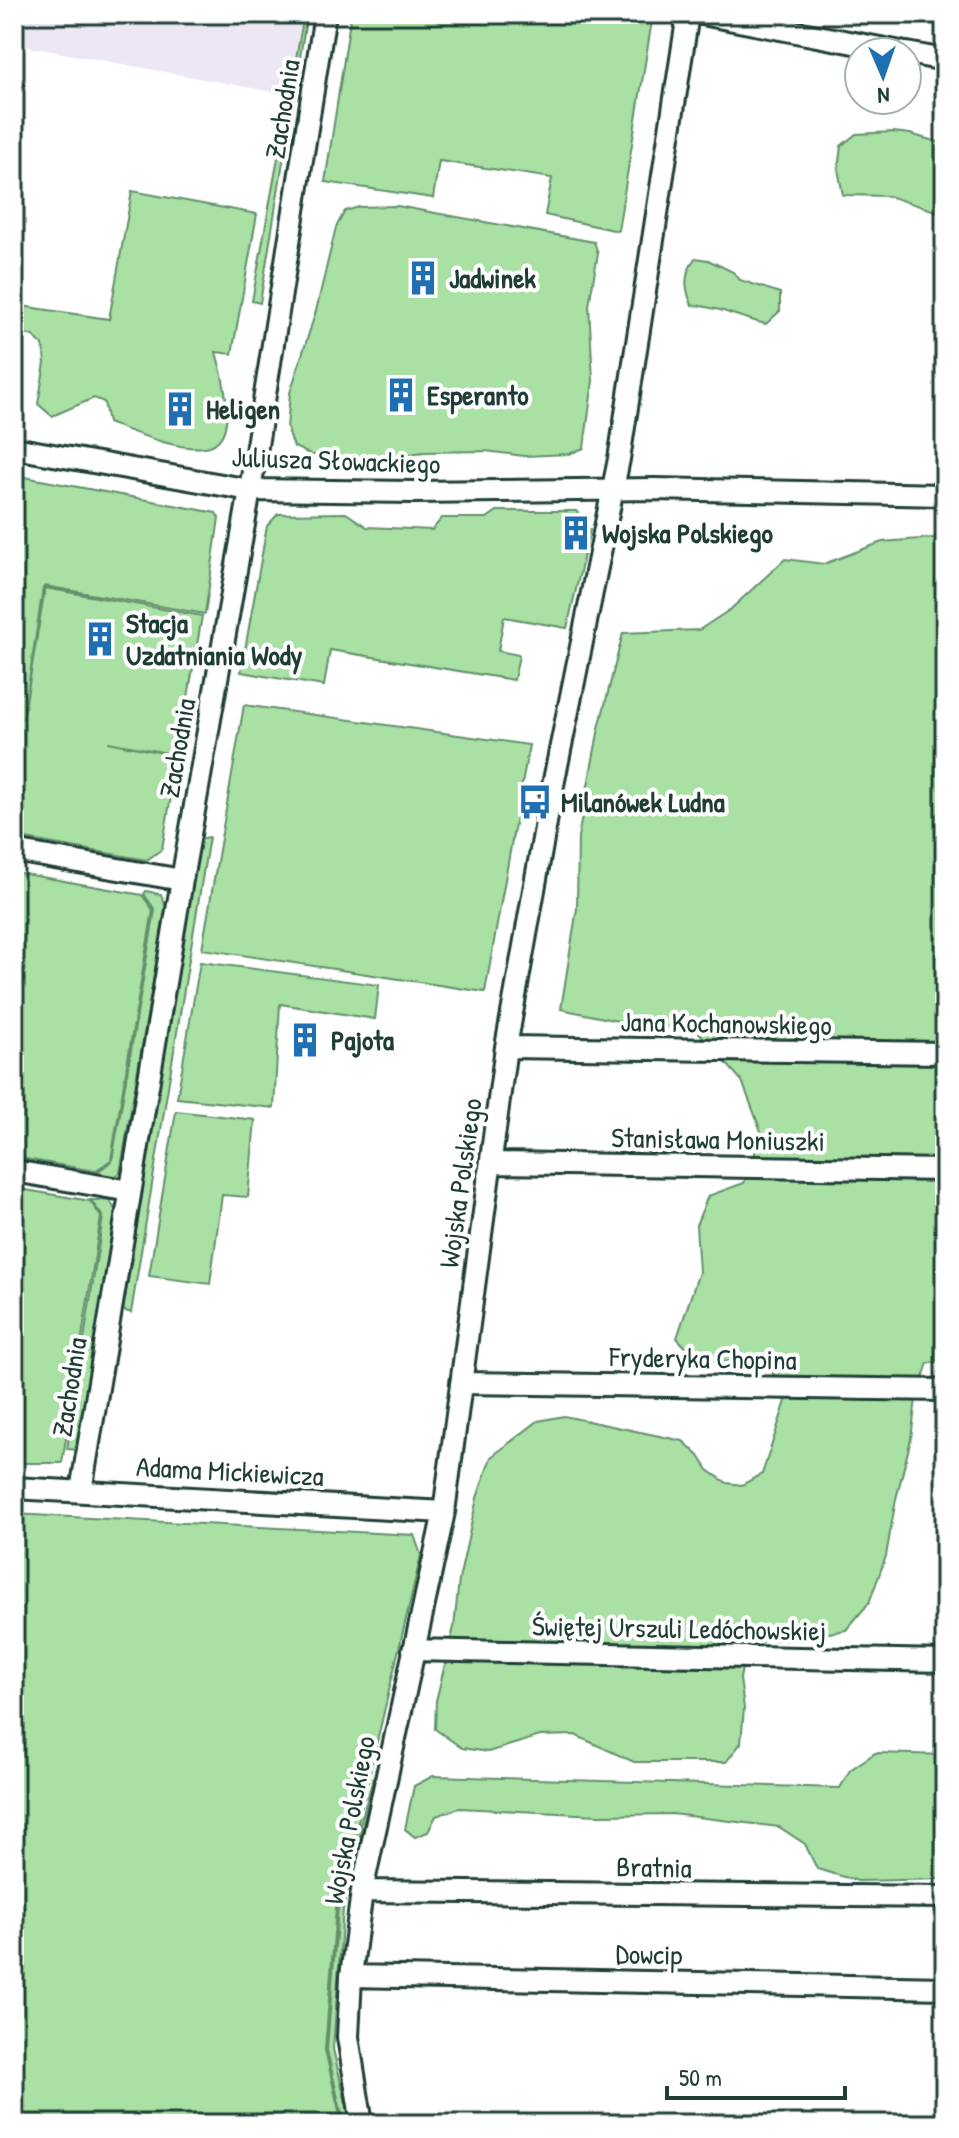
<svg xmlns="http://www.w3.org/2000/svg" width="959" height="2138" viewBox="0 0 959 2138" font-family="'Patrick Hand',sans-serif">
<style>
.built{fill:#ede6f4}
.green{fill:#a9e1a4;stroke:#648f6c;stroke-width:2}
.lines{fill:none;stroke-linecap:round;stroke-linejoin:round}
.street-casing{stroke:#1f3d34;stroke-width:26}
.street{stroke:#fff;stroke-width:20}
.labels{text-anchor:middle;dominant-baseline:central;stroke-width:8;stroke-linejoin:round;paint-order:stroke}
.street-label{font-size:28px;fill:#1f3d34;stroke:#fff}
.poi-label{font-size:28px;font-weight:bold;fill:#1f3d34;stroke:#fff;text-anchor:start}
</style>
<rect width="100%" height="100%" fill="#fff"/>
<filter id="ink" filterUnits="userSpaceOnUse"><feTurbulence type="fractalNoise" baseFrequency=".0125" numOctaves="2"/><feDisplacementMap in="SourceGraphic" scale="16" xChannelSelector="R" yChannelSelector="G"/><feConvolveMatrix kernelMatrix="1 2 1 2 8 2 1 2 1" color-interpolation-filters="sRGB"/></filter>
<g filter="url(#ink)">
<path class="built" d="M14,14H302L289,95L14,44Z"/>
<path class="green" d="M304,14H307L260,303L252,301Z
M351,14H653L618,231L545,215L552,178L439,161L433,198L325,182Z
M893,132L910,134L945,144V214L888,196L843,195L838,169L841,146L856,134Z
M132,191L257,214L232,354L216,352C222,373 242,442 205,447C178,451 133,432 108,423L104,402L94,398L52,416L38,404L45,363L43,345L33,336L14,331V305L109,319Z
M397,206L594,242L598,253L589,305L593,381L584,448L569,454L524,456L485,451L424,452L369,460L312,455L294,447L287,428L290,393L316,311L336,227L345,211L359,207Z
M695,258L708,260L733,272L740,280L780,293V311L766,324C739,318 720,307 692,305C684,287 684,275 695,258Z
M14,475L216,513L219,518L205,614L45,586L43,588L23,720L45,588L202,616L178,755L108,742L178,756L162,849L147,860L14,837Z
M497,511H576L583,519L585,528L590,529L567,628L504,617L498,651L519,655L514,680L330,650L324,686L241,672L267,526L278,514L346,513L367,527L432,530L442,518H487Z
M945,537V814L942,818L936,845L945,862V1362L928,1363L916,1399L911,1439L896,1499L886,1556L869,1603L846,1630L788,1640H766L745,1651L740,1679L744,1708L741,1743L726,1762H634L575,1735L540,1736L488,1752L462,1748L435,1729L436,1701L454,1627L459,1580L477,1498L491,1457L538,1421L564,1416L683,1441L699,1456L708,1470L727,1483L742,1485L762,1474L786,1401L775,1376L766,1365C726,1355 708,1374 677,1338L699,1272L696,1225L708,1196L744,1183L762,1134L742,1081L696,1029L632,1024L561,1009L577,908L578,837L599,728L623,633L699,630L731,609L785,559L824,564L882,542Z
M244,705L529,745L485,992L202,949Z
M209,837L131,1313L123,1310L200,839Z
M14,872L142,895L153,910L111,1160L95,1171L14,1157Z
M146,891L161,894L166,907L120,1173L114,1177L96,1173L112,1161L155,910L144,894Z
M200,962L379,985L375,1019L280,1004L274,1108L177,1098Z
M176,1111L255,1120L248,1197L222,1195L210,1284L149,1276Z
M14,1188L90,1201L101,1217L62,1463H14Z
M91,1200H110L117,1213L81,1450L67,1449L103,1217Z
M14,1514L414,1535L421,1555L347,1869L376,1768L343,1909L333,2049L351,2124H344L327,2050L338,1908L342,1887L336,1908L325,2050L342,2124H14Z
M875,1753L945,1755V1879L858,1881L817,1869L805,1844L779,1827L672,1814L598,1815L459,1808L436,1816L428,1832L415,1837L405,1829L414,1786L433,1776L840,1788L850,1770Z"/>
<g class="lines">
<g class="street-casing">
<path id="street" d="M702,14L901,52
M907,53L945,60
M14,448L250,490L414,492L654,489L945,495
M14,851L182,880
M506,1047L945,1053
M491,1163L945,1170
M14,1171L130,1191
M461,1383L945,1390
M14,1488L444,1512
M81,1491L182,880L250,490L325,14
M413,1650L945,1661
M362,1891L945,1897
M351,1976L945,1988
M362,2124L348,2037L351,1976L362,1891L444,1512L506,1047L550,800L619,459L688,14"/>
</g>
<use href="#street" class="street"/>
</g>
</g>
<defs>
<g id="building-bare" transform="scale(2.76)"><path d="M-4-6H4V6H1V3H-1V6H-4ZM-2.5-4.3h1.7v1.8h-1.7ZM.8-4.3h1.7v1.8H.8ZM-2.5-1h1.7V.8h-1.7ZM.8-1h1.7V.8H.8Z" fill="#1f6fb2" stroke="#fff" stroke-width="2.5" paint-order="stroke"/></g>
<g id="bus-bare" transform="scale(2.76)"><path d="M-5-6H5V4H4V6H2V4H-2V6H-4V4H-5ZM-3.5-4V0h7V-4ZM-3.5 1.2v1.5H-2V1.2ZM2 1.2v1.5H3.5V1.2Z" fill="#1f6fb2" stroke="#fff" stroke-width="2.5" paint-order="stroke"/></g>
</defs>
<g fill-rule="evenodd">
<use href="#building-bare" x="423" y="278"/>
<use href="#building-bare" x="401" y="395"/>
<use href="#building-bare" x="180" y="409"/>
<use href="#building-bare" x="576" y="533"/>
<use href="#building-bare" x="100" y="639"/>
<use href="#bus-bare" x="535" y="802"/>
<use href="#building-bare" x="305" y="1040"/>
</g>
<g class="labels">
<g class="street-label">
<text transform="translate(282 109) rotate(-81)">Zachodnia</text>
<text transform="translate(336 460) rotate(2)">Juliusza Słowackiego</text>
<text transform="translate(177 748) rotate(-80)">Zachodnia</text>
<text transform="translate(726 1023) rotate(1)">Jana Kochanowskiego</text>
<text transform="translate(718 1139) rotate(1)">Stanisława Moniuszki</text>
<text transform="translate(460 1183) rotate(-82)">Wojska Polskiego</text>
<text transform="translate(703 1358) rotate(1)">Fryderyka Chopina</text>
<text transform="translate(69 1387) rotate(-81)">Zachodnia</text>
<text transform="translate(230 1471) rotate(3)">Adama Mickiewicza</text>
<text transform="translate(679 1628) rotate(1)">Świętej Urszuli Ledóchowskiej</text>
<text transform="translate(349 1820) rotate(-79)">Wojska Polskiego</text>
<text transform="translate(654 1867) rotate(1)">Bratnia</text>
<text transform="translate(649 1954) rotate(1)">Dowcip</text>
</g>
<g class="poi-label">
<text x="449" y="278">Jadwinek</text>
<text x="427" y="395">Esperanto</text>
<text x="206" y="409">Heligen</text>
<text x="602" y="533">Wojska Polskiego</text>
<text x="126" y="623">Stacja<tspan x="126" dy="32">Uzdatniania Wody</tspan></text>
<text x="561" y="802">Milanówek Ludna</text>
<text x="331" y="1040">Pajota</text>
</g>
</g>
<rect width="959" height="2138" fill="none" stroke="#fff" stroke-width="48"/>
<rect x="24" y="24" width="911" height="2090" fill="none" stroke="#1f3d34" stroke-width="3" filter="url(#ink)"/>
<g transform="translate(883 76) rotate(178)"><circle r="38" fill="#ffffff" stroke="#a5b1ae" stroke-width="2"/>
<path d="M0-6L14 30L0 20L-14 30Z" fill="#1f6fb2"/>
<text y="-12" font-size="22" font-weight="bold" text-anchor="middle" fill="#1f3d34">N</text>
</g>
<path d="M667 2086v12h178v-12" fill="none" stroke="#1f3d34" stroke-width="4"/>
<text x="679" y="2086" font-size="24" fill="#1f3d34" stroke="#ffffff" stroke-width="6" paint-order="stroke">50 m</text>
</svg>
